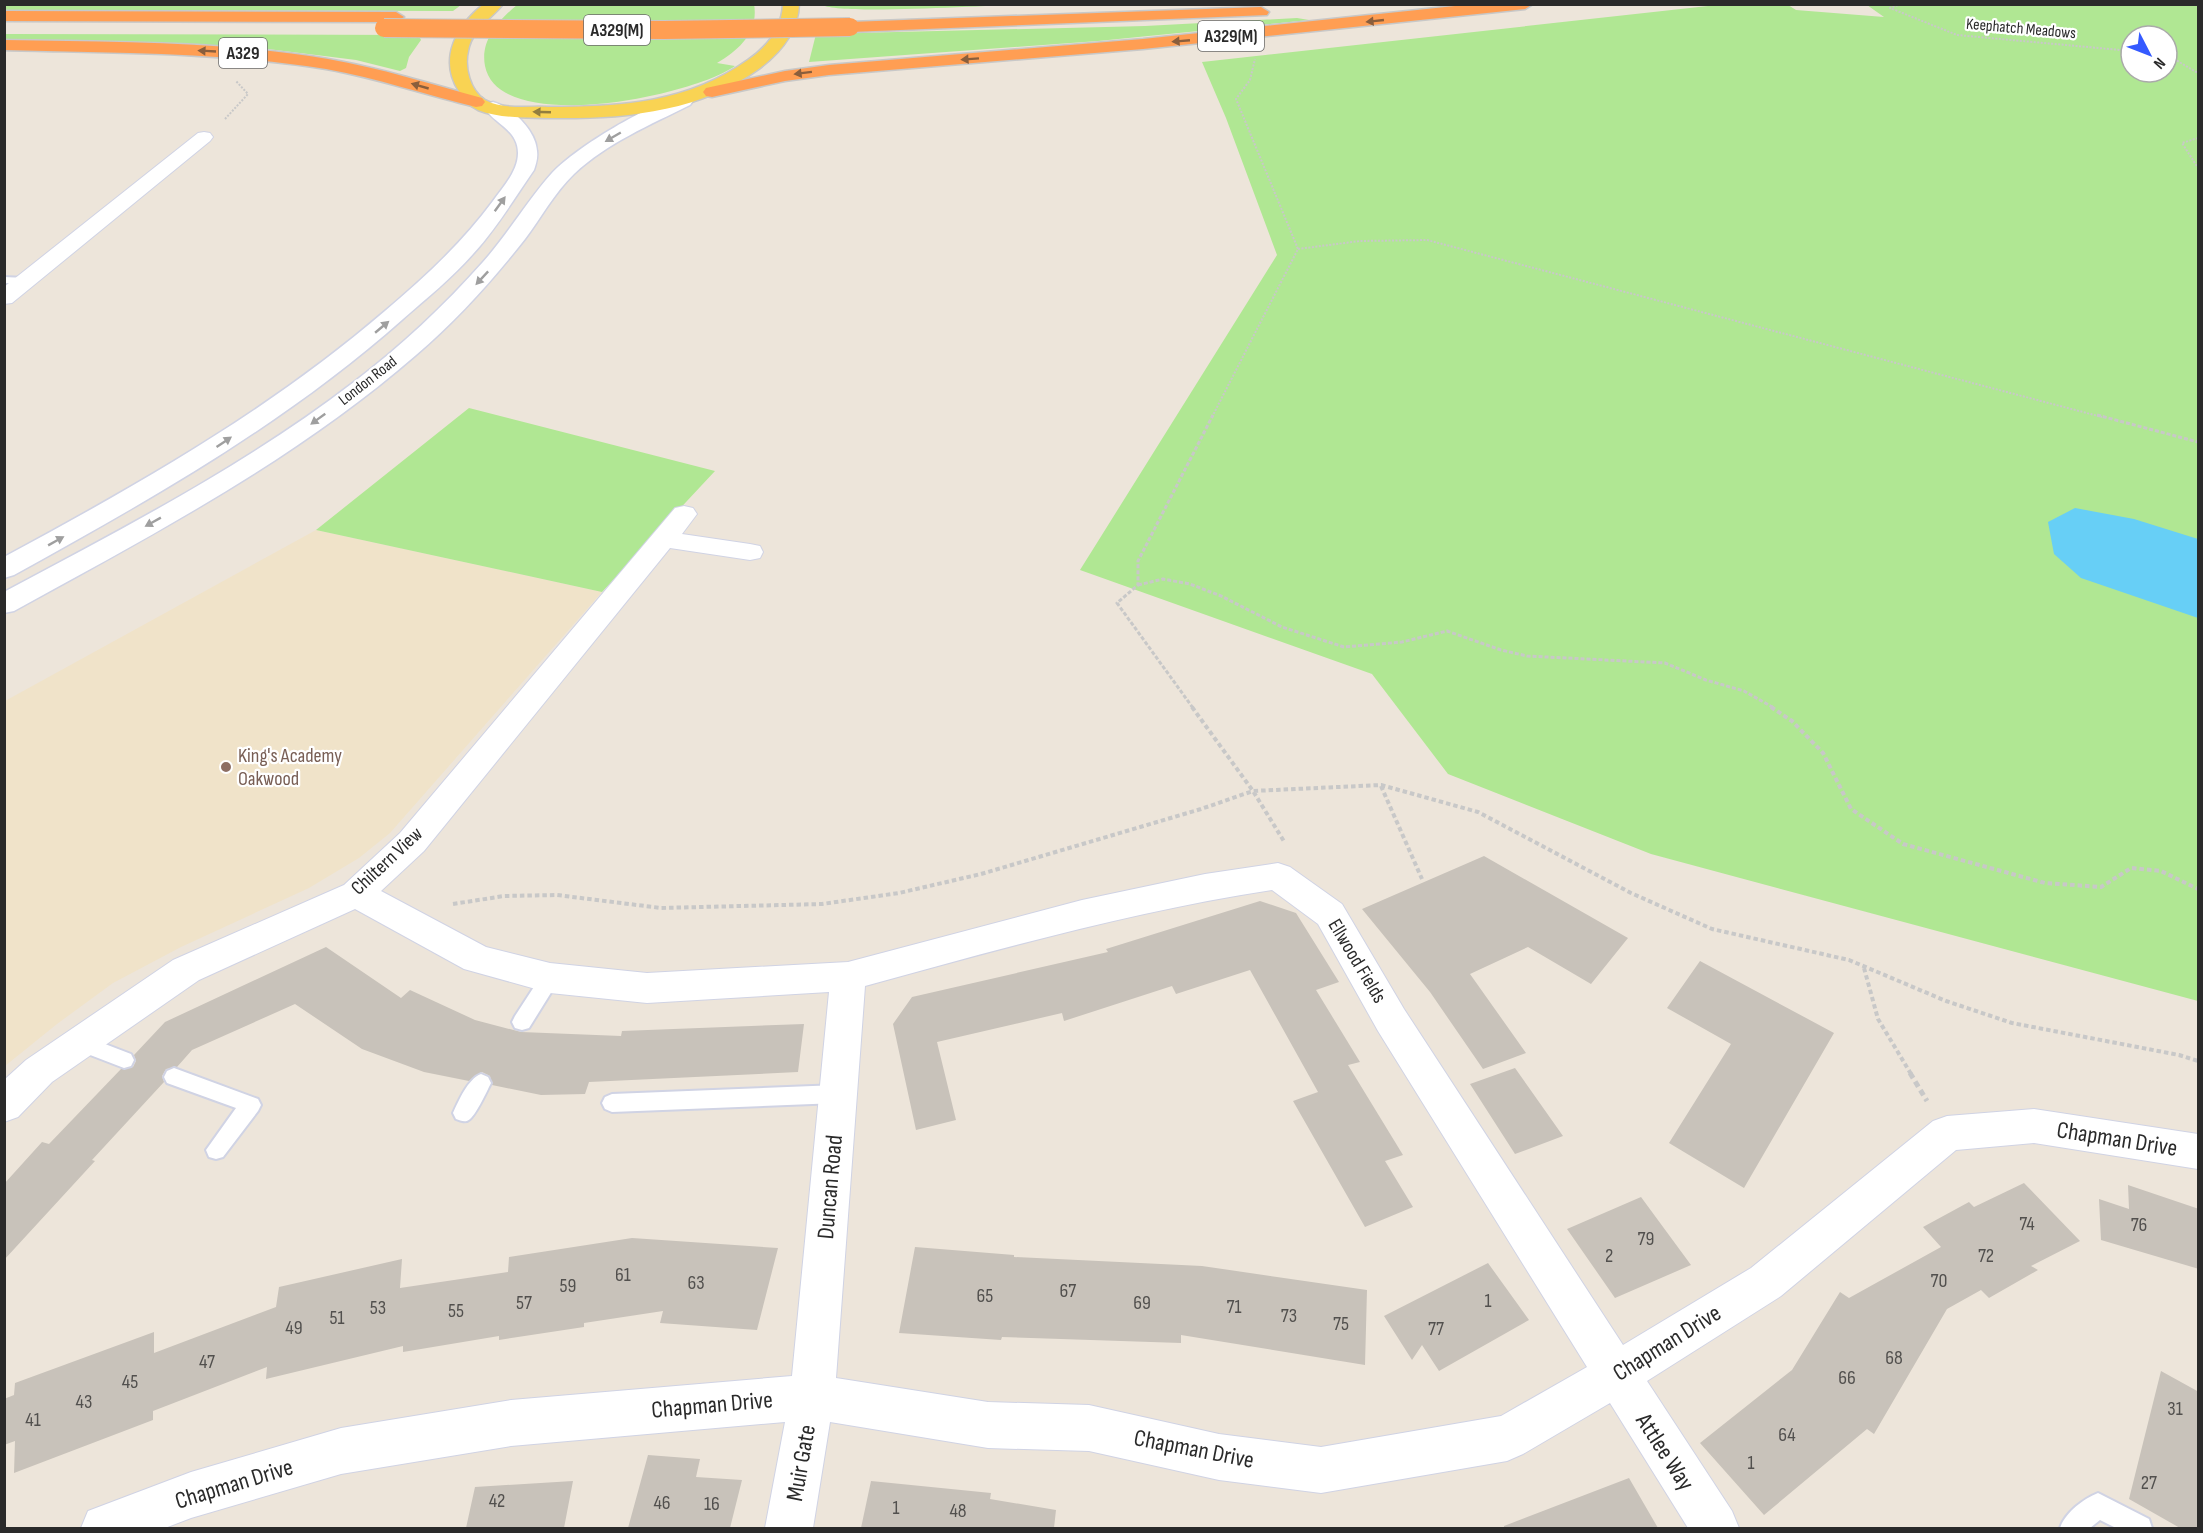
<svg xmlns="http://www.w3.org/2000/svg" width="2203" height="1533" viewBox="0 0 2203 1533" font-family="'Sofia Sans Condensed',sans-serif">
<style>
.education{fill:#f0e3c9}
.green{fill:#b0e793;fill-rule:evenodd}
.water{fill:#67cff6}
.building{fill:#c8c2ba}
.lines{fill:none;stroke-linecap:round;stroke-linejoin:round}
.lane-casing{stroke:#d0d3e4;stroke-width:4}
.street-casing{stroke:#d0d3e4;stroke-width:2}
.secondary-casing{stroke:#d0d3e4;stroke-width:3}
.primary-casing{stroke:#c8c8c8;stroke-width:3}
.highway-casing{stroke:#c8c8c8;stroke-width:3}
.path-far3{stroke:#c8c8c8;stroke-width:2;stroke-dasharray:2 1.5;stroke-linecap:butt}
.path-far2{stroke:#c8c8c8;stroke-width:3;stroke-dasharray:4 2;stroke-linecap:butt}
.path-far1{stroke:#c8c8c8;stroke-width:4;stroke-dasharray:4.5 3;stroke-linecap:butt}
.path{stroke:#c8c8c8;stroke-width:5;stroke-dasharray:6 4;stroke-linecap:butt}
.lane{fill:#fff;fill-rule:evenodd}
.street{fill:#fff;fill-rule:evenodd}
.secondary{fill:#fff;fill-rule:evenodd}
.primary{fill:#f9d353;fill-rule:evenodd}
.highway{fill:#ff9e53;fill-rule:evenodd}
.highway-bridge-casing{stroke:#c8c8c8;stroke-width:20;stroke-linecap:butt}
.highway-bridge{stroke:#ff9e53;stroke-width:18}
.oneway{fill:#8a5e3c}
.oneway2{fill:#927e3e}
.oneway3{fill:#9f9f9f}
.education-dot{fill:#8d6e63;stroke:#fff;stroke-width:2}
.labels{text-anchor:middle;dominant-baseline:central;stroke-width:4.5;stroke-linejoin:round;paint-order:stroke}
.far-street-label{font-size:16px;fill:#2a2a2a;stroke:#fff}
.shield{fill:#fff;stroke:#6a6a6a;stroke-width:1.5}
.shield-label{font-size:18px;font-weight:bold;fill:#2a2a2a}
.education-label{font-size:20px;fill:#785e54;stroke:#fff;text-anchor:start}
.street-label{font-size:20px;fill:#2a2a2a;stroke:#fff}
.near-number-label{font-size:20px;fill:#52504e}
.near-street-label{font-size:24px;fill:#2a2a2a;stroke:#fff}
</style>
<rect width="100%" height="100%" fill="#ede5da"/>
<path class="education" d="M316,530L602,592L390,833L359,858L309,888L181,947L113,983L57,1024L5,1066V701Z"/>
<path class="green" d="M754,4C759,32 739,50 717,63L735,66C693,96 499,137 485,66C480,40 499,20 517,5Z
M4,5L5,4L461,5L453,11L5,10Z
M823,5H1017C987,5 839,15 823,5Z
M1717,5H1788L1796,10L1884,17L1867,5H2198V1001L1651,854L1448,774L1372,674L1080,570L1277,255L1226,118L1202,62ZM2131,36H2167V72H2131Z
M1297,18L1309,20L1098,41L809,62L816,34L1145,26Z
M5,34L412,35L419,36L421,40L409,57L406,68L400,71L356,60L268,49L5,40Z
M469,408L715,471L602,592L316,530Z"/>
<path class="water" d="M2075,508L2134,519L2198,539V618L2081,578L2054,554L2048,522Z"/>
<path class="building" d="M1484,856L1628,938L1591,984L1528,947L1470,974L1526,1053L1483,1069L1430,992L1362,909Z
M1260,901L1296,913L1339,982L1316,990L1360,1062L1348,1065L1403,1155L1385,1161L1413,1207L1365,1227L1293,1101L1318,1092L1250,970L1176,994L1172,986L1064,1021L1062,1013L937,1042L956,1120L916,1130L893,1024L912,997L1108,952L1106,949Z
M326,947L401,998L410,990L475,1020L521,1032L621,1036L622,1031L804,1024L798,1072L589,1082L585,1094L541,1095L492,1085L490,1076L482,1072L469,1081L424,1072L362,1049L295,1004L192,1050L177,1067L166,1069L162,1076L164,1082L92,1160L95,1161L4,1260V1184L42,1142L49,1144L121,1069L133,1067L136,1061L134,1055L165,1022Z
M1700,961L1834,1033L1744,1188L1669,1143L1731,1044L1667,1008Z
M1515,1068L1563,1136L1515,1154L1470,1084Z
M2024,1183L2080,1241L2031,1266L2038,1270L1989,1298L1981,1290L1947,1309L1874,1434L1867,1429L1764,1515L1700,1443L1792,1370L1840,1292L1849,1298L1941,1247L1923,1227L1969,1202L1974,1207Z
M2128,1185L2199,1209V1269L2101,1240L2099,1199L2129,1209Z
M1641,1197L1691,1265L1615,1298L1567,1229Z
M632,1238L778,1248L757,1330L660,1323L663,1311L584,1323V1327L499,1340V1336L403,1352V1346L266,1379L267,1367L153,1411V1420L14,1473L15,1441L4,1445V1399L14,1395L15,1383L154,1332V1353L276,1307L279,1287L402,1259L400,1288L508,1272L509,1257Z
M915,1247L1014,1255V1257L1202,1266L1367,1290L1365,1365L1181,1335V1343L1002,1337L1001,1340L899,1333Z
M1488,1263L1529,1320L1439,1371L1422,1345L1412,1360L1384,1316Z
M2161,1371L2199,1392V1528H2180L2129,1499Z
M648,1455L700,1459L696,1477L742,1480L730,1528H628Z
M1629,1478L1658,1528H1504V1526Z
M573,1481L564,1528H466L475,1487Z
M871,1481L991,1493L990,1499L1056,1510L1054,1528H861Z"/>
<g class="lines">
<g class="lane-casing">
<path id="lane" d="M4,277L25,278L31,281L25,284L4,283Z
M550,970L557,973L559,978L557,983L529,1028L522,1030L515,1028L512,1022L515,1016L543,973Z
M79,1034L131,1054L134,1060L131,1066L124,1068L72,1048L69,1042L72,1036Z
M174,1068L258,1099L261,1105L258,1111L223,1157L216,1159L209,1157L206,1150L236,1108L167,1083L164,1077L167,1071Z
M481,1074L488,1077L491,1083C487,1091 477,1113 470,1119C466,1123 461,1121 456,1119L453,1113C459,1100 468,1079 481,1074Z
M838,1085L845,1088L848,1094L845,1100L838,1103L612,1112L605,1109L602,1103L605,1097L612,1094Z
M2098,1493L2149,1519L2152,1528H2116L2100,1520L2090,1528H2060C2065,1513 2083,1499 2098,1493Z"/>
</g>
<g class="street-casing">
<path id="street" d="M204,132L210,133L213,137L210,141L12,303L4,304V287L198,133Z
M684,506L693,508L697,514L682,534L750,544L760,546L763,552L760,558L750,560L670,548L424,851L381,891L486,947L550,963L647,973L848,962L1082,900L1205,874L1278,863L1290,867L1342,904L1404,1009L1623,1345L1751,1268L1933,1121L1947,1116L2034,1109L2198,1134V1169L2034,1143L1956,1150L1781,1296L1647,1381L1732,1511L1739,1528H1688L1610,1403L1523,1454L1507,1461L1321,1493L1219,1480L1089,1451L988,1448L830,1422L813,1528H765L785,1422L511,1446L341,1474L191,1518L165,1528H81L88,1511L191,1472L341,1428L511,1400L792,1376L829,992L647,1003L550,993L464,969L355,909L199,980L52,1082L18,1117L4,1122V1080L26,1060L173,960L344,885L400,833L675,508ZM1272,890L1318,924L1378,1031L1587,1367L1501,1416L1321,1447L1219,1434L1089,1405L988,1402L836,1378L865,986C1000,949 1134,911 1272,890Z"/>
</g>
<g class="secondary-casing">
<path id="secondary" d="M684,96L690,97L693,101L690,105C650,125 607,143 574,174C554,193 541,218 525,239C492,281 456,321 416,355C295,460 154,534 14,611L4,613V592C124,528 246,465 354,382C400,347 444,306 483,262C508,234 527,201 552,173C578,146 648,104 684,96Z
M493,102C512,107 536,131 537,151C538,158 536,164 534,170C514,199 496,229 473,254C452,278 427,298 403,319C286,423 150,500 14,575L4,578V557C138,485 270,410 385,311C425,277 462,243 493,201C503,187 518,171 518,153C518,130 495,124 484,108L487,104Z"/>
</g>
<g class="primary-casing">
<path id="primary" d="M484,4H503C490,20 472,29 468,51C464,67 470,91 485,100C503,110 528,106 548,107C620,107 688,103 748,60C768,46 782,29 783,4H799C798,32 781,52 760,68C698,113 624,119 550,118C526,117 501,119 478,110C469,106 464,99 459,91C438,59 457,25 484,4Z"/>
</g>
<g class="highway-casing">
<path id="highway" d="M1474,4H1533L1525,9L1143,49L829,75L785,81L712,97L706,96L703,92L706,88L785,71L829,65L1143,39Z
M1261,7L1269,12L1267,15L850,32L842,27L850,22Z
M4,11L396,12L404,17L396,22L4,21Z
M4,40C112,42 221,41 328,59C380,68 431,84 482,98L485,102L482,106L476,107C426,95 377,78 326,69C220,52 112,53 4,50Z"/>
</g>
<path class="path-far3" d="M1901,4L1890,8L1957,35L2131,51
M2167,58L2174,59L2198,73
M225,119L248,94L236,81
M2198,138L2182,143L2198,168
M1298,249L1360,241L1427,240L2102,417
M1212,417L1298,249L1236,99L1250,80L1255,59"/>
<path class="path-far2" d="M2097,415L2198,442
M1138,585L1163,579L1190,584L1221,596L1282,627L1344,647L1402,642L1447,631L1501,650L1527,656L1665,663L1706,680L1744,691L1774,708
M1193,708L1117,603L1138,585V561L1213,415"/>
<path class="path-far1" d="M1192,707L1253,791L1285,843
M1771,707L1792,721L1823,753L1851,809L1903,844L2045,883L2101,887L2131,868L2161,871L2198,889
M1381,786L1422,879
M453,904L504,896L557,895L661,908L822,904L899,893L981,874L1201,809L1253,791L1381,785L1478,812L1631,893L1712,929L1849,960L1946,1001L2012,1023L2179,1055L2198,1061
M1864,968L1878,1019L1911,1074"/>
<path class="path" d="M1910,1073L1927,1101"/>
<use href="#lane" class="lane"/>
<use href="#street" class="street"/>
<use href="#secondary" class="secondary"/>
<use href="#primary" class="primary"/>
<use href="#highway" class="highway"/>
<g class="highway-bridge-casing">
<path id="highway-bridge" d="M384,28L664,30L850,27"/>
</g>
<use href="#highway-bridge" class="highway-bridge"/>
</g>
<defs><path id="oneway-solid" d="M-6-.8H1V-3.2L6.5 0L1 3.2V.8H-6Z" transform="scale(1.5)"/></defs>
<g class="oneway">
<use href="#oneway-solid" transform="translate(1375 21) rotate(174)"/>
<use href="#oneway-solid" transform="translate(1181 41) rotate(175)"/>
<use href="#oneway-solid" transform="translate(207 51) rotate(-177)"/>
<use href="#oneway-solid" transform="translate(970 59) rotate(176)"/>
<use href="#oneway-solid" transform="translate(803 73) rotate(173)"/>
<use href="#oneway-solid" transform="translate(420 86) rotate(-164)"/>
</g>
<use class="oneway2" href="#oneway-solid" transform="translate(542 112) rotate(-178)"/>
<g class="oneway3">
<use href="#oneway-solid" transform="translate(613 137) rotate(150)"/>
<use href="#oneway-solid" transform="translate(500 204) rotate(-54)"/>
<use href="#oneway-solid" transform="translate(482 278) rotate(133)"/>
<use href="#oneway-solid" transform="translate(382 327) rotate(-40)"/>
<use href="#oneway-solid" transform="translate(318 419) rotate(144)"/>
<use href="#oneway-solid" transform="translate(224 442) rotate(-34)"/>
<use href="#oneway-solid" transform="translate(153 522) rotate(151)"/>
<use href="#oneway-solid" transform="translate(56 541) rotate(-29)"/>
</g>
<circle class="education-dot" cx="226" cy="767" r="6"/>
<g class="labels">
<g class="far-street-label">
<text transform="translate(2021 29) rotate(5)">Keephatch Meadows</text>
<text transform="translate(368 381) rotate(-38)">London Road</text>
</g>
<g class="shield">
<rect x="584" y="15" width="66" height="30" rx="4.5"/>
<rect x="1198" y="21" width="66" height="30" rx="4.5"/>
<rect x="219" y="38" width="48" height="30" rx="4.5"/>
</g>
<g class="shield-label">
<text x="617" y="30">A329(M)</text>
<text x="1231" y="36">A329(M)</text>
<text x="243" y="53">A329</text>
</g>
<g class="education-label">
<text x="238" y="756">King's Academy<tspan x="238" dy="23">Oakwood</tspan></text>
</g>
<g class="street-label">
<text transform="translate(387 861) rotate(-43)">Chiltern View</text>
<text transform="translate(1357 961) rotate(59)">Ellwood Fields</text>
</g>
<g class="near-number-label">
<text x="2027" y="1224">74</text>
<text x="2139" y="1225">76</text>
<text x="1646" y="1239">79</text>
<text x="1609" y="1256">2</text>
<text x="1986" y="1256">72</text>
<text x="623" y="1275">61</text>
<text x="1939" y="1281">70</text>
<text x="696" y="1283">63</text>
<text x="568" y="1286">59</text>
<text x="1068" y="1291">67</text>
<text x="985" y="1296">65</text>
<text x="1488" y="1301">1</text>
<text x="524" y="1303">57</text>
<text x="1142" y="1303">69</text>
<text x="1234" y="1307">71</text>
<text x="378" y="1308">53</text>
<text x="456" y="1311">55</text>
<text x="1289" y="1316">73</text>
<text x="337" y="1318">51</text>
<text x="1341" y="1324">75</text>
<text x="294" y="1328">49</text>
<text x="1436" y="1329">77</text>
<text x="1894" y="1358">68</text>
<text x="207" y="1362">47</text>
<text x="1847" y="1378">66</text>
<text x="130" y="1382">45</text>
<text x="84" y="1402">43</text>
<text x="2175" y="1409">31</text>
<text x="33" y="1420">41</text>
<text x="1787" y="1435">64</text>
<text x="1751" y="1463">1</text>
<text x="2149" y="1483">27</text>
<text x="497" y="1501">42</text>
<text x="662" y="1503">46</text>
<text x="712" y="1504">16</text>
<text x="896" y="1508">1</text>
<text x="958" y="1511">48</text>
</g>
<g class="near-street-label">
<text transform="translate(2117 1139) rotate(9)">Chapman Drive</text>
<text transform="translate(830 1187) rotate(-85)">Duncan Road</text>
<text transform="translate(1667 1343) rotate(-32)">Chapman Drive</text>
<text transform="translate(712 1405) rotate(-5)">Chapman Drive</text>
<text transform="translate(1194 1449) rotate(11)">Chapman Drive</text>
<text transform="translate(1665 1452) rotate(57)">Attlee Way</text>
<text transform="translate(801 1463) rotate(-80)">Muir Gate</text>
<text transform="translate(234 1484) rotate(-17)">Chapman Drive</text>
</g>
</g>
<rect width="2203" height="1533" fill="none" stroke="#2a2a2a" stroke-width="12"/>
<g transform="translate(2149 54) rotate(132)"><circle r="28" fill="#ffffff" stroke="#aaaaaa" stroke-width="1.5"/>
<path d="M0-4.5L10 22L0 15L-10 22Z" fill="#355aff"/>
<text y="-9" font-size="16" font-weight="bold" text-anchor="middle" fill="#2a2a2a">N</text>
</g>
</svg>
